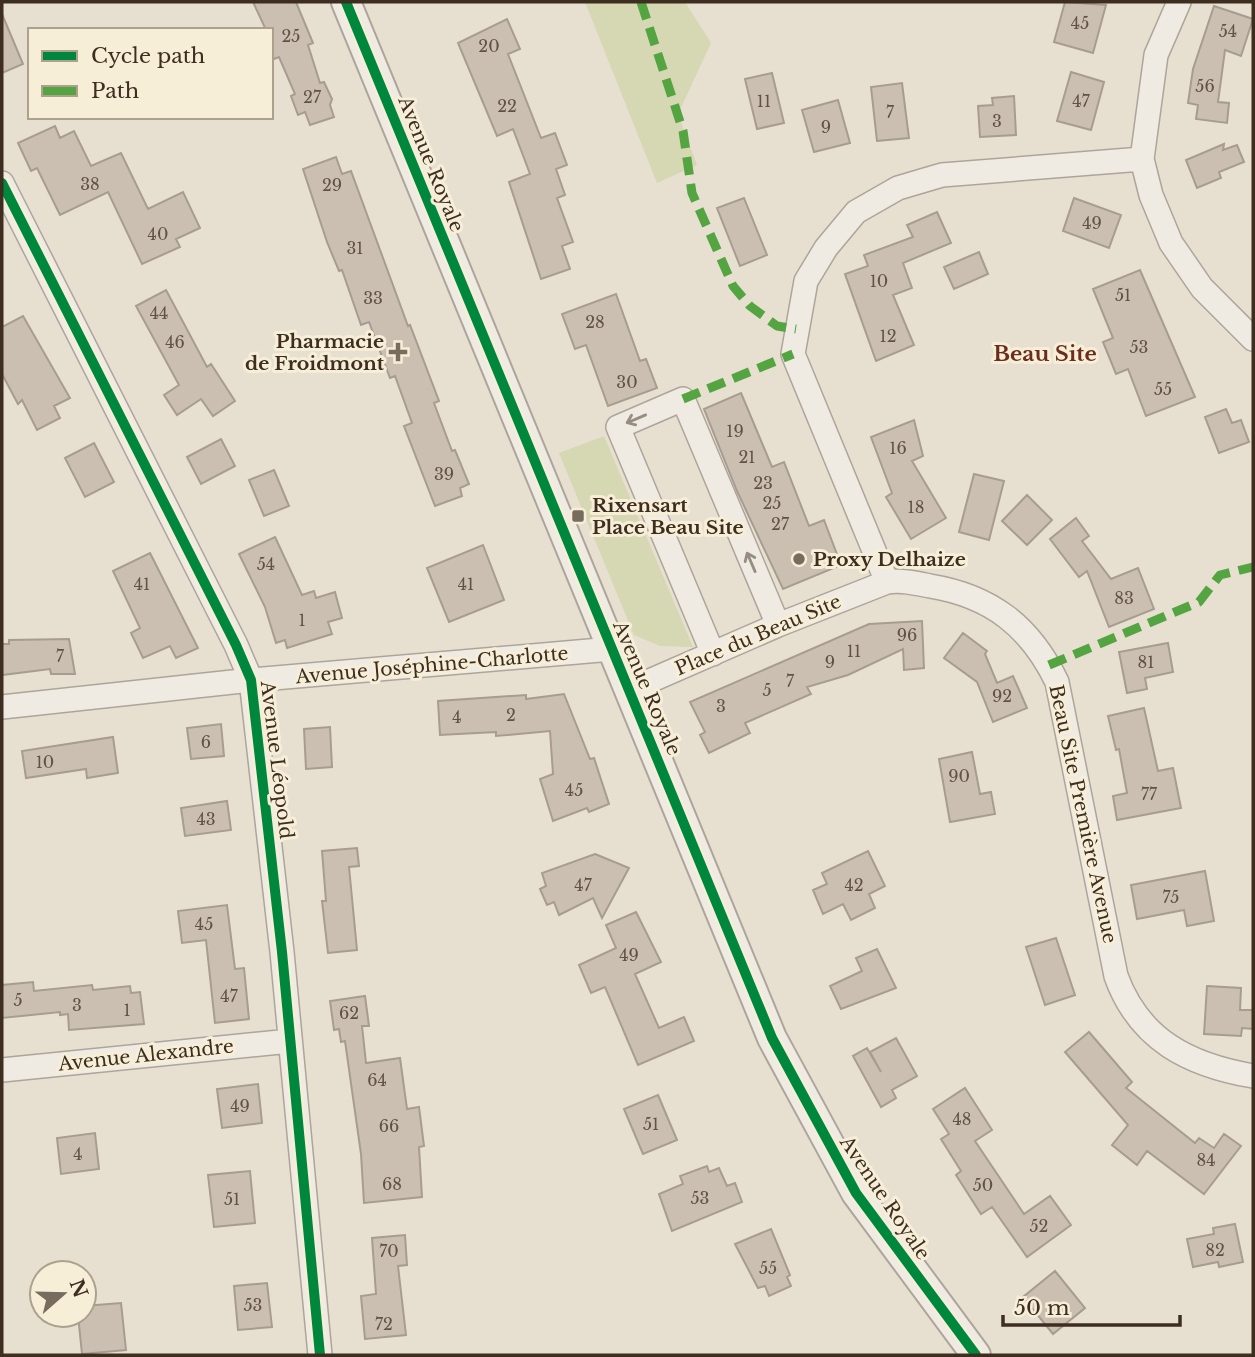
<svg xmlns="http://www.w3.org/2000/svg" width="1255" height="1357" viewBox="0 0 1255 1357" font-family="'Libre Baskerville',serif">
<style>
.green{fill:#d6d7b3}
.building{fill:#cbbfb2;stroke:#a89c90;stroke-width:2}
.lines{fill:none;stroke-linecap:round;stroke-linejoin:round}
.minor-casing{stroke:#ada599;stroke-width:26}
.tertiary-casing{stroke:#ada599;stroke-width:32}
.minor{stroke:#efebe3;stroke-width:23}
.tertiary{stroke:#efebe3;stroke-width:28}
.quiet{stroke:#54a441;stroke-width:9;stroke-dasharray:18 9;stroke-linecap:butt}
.cycleway-casing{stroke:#f7eed8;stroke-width:15}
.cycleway{stroke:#00873e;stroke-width:10}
.oneway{stroke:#968c82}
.poi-dot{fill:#786c5e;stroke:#f7eed8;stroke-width:2.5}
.labels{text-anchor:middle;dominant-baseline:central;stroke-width:6;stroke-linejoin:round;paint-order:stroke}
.number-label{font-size:16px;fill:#605244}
.street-label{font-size:19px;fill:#3d2e20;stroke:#f7eed8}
.poi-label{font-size:19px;font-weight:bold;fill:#3d2e20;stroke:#f7eed8;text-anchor:start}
.neighbourhood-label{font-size:21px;font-weight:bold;fill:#6b2e1e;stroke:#f7eed8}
</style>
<rect width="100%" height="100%" fill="#e7e0d1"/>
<path class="green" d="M585,2H685L711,43L678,114L697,165L657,183Z
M604,436L693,647L660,646L634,635L559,453Z"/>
<path class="building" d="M253,2H296L313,43L308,45L320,83L324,82L332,99L330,105L334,117L310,125L305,112L298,115L291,96L295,94L279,57L271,60V30H266Z
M1065,2L1106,5L1093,53L1054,42Z
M1214,6L1253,19L1241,56L1225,50L1218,102L1229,103L1227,123L1196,119L1198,105L1188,103L1193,69Z
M2,14L23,64L2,73Z
M507,19L520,49L508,54L541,138L555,133L567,165L556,169L565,195L557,198L573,242L562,246L570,269L541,279L509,182L530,174L513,129L497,136L458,43Z
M1071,72L1104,82L1091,130L1057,121Z
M772,73L784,123L757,129L745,79Z
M902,83L909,138L877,141L871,87Z
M1014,96L1016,135L980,137L978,106L993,105L992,98Z
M838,100L850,143L814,152L802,110Z
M55,126L60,138L74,131L91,166L121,153L148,209L183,192L200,228L176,239L180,247L142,264L108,192L60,215L37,168L31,171L18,143Z
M1224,144L1223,150L1237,145L1244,162L1219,172L1221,178L1197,188L1186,160Z
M336,157L342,174L351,171L408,326L410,325L439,401L434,403L452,451L455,450L469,484L460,488L462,496L435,506L404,426L412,423L395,376L390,378L369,322L361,325L342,270L339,271L327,242L303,169Z
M744,198L767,255L740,266L717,208Z
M1074,198L1121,215L1109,248L1063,231Z
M937,212L951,243L903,263L912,288L893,295L914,345L876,361L845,274L868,266L864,255L913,237L907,225Z
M979,252L988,274L954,289L944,267Z
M1140,270L1195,397L1146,416L1128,369L1116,374L1103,342L1113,338L1093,289Z
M166,290L207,367L211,364L235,401L213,416L201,399L177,415L164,395L179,385L136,306Z
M616,294L640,361L646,359L657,388L608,406L586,345L575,349L562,314Z
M23,316L70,398L54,406L60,418L37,430L22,400L18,404L2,374V327Z
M741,393L772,467L784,462L809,526L824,520L841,565L783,589L737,491L704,409Z
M1226,409L1232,423L1241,420L1249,442L1219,453L1205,417Z
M914,420L923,456L912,461L946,518L911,539L886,497L892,493L871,437Z
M221,439L235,466L201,484L187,457Z
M94,443L114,482L85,497L65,458Z
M274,470L289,506L264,516L249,480Z
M974,474L1004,481L989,540L959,532Z
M1027,495L1052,520L1027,545L1002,521Z
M1076,518L1089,536L1082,541L1111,579L1138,568L1154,609L1109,627L1087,571L1079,577L1050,539Z
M275,537L302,595L314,591L316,598L335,592L342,618L328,622L332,634L287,648L285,640L276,643L265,607L239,554Z
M483,545L504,600L449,622L427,568Z
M150,553L198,648L176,658L170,646L143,658L131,633L140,628L113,571Z
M922,621L924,668L904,670L903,649L848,675L807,687L811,694L745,723L750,733L709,753L700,735L705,732L690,702L869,624Z
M963,633L987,651L985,654L997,683L1013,676L1027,708L993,722L977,682L944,658Z
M69,639L75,674H51L50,669L2,675V644H9V640Z
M1168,643L1173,672L1145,678L1147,689L1127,693L1119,652Z
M564,694L590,759L594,758L609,804L589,812L587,808L553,821L540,779L553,774L550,731L496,736V732L440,735L438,701L526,695V699Z
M1144,708L1158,771L1173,768L1181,808L1117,820L1113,796L1127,793L1119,749L1116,750L1108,716Z
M221,724L224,756L191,759L187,728Z
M330,727L332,767L306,769L304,729Z
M113,737L118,773L87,778L86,769L26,778L22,751Z
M972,752L980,794L991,792L995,814L950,822L939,759Z
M227,801L231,830L185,836L181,808Z
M357,848L359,866L349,867L357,950L328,953L322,901H326L322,851Z
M868,851L885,886L869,894L875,908L851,920L843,904L823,914L813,890L827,884L822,873Z
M595,854L629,868L602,918L593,898L559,915L554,902L547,905L540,889L546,886L542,873Z
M1205,871L1214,921L1187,926L1184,910L1137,919L1131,885Z
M227,905L235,969L244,968L249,1019L215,1023L206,940L182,943L178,911Z
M636,912L661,962L635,974L659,1028L684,1017L694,1041L638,1065L605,987L591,993L579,965L616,948L606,925Z
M1056,938L1075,995L1045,1005L1026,947Z
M877,949L896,988L841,1009L830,986L862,971L856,958Z
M33,982L34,991L92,985L93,990L130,986L131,993L140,992L144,1024L69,1030L68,1014L60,1015V1012L2,1018V985Z
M1207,986L1241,988L1240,1010H1253V1029L1242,1028L1241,1036L1204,1034Z
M365,996L369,1026H362L366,1063L400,1058L407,1109L419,1107L424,1146L419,1147L422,1197L364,1203L361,1154L345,1041L341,1042L339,1029L334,1030L330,1001Z
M1089,1032L1132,1082L1126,1088L1195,1143L1199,1138L1214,1148L1224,1134L1241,1146L1204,1194L1147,1151L1137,1165L1112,1145L1128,1125L1065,1052Z
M896,1038L917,1076L892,1090L896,1098L881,1107L853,1056L867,1048L881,1072L870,1052Z
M258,1084L262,1123L222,1128L217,1089Z
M965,1088L992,1130L975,1141L1024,1214L1050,1196L1071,1225L1027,1257L992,1207L981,1214L956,1175L961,1171L941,1139L949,1134L933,1109Z
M658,1095L677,1140L643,1154L624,1109Z
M95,1133L99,1169L61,1174L57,1138Z
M707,1166L709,1172L719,1168L727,1186L735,1183L742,1202L672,1231L659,1194L683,1184L680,1176Z
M250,1171L255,1223L214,1227L208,1175Z
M1235,1224L1243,1262L1219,1267L1218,1262L1193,1267L1187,1239L1214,1234L1213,1228Z
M771,1229L790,1275L787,1277L791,1286L769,1296L765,1286L758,1288L735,1244Z
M405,1235L407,1265L398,1266L406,1335L365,1339L361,1296L376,1294L372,1238Z
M1055,1271L1085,1308L1053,1334L1023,1297Z
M267,1283L272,1327L238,1330L234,1286Z
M121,1303L126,1350L82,1354L78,1315H84V1306Z"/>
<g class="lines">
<g class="minor-casing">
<path id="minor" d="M1179,2L1156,55L1142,159L1151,195L1171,243L1202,288L1253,339
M2,183L236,645L251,680L282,952L320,1355
M887,582L793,354L806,281L826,248L856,212L898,188L942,175L1142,159
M713,654L618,427L683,399L778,625
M629,690L778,625L887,582C902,580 915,583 930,586C991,596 1030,626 1057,682L1116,976C1139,1040 1189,1065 1253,1076
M2,707L251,680L612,649
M2,1070L290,1041"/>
</g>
<g class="tertiary-casing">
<path id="tertiary" d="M346,2L772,1038L856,1193L976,1355"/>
</g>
<use href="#minor" class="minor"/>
<use href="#tertiary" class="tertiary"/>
<path class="quiet" d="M641,2L683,131L692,193L733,286L750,306L777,326L796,329
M683,399L793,354
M1049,665L1199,602L1220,575L1253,567"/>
<g class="cycleway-casing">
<path id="cycleway" d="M346,2L772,1038L856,1193L976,1355
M2,183L236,645L251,680L282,952L320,1355"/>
</g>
<use href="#cycleway" class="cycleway"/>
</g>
<defs><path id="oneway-shaft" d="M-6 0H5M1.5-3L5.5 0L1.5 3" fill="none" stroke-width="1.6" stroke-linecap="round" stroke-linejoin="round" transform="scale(1.75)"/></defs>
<g class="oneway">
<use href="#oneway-shaft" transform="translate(636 419) rotate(157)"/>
<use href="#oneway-shaft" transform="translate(751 562) rotate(-113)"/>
</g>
<g class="poi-dot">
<path d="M394.5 341.5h7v7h7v7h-7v7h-7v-7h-7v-7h7z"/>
<rect x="571" y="509" width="14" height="14" rx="3.5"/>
<circle cx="799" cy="559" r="7"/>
</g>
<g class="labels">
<g class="number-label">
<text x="1080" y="23">45</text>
<text x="1228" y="31">54</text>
<text x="291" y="36">25</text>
<text x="489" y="46">20</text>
<text x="1205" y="86">56</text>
<text x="312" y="97">27</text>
<text x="764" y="101">11</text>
<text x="1081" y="101">47</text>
<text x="507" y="106">22</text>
<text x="890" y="112">7</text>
<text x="997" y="121">3</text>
<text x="826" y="127">9</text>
<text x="90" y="184">38</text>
<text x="332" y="185">29</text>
<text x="1092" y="223">49</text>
<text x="158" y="234">40</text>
<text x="355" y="248">31</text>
<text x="879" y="281">10</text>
<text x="1123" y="295">51</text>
<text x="373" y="298">33</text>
<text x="159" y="313">44</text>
<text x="595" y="322">28</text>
<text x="888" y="336">12</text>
<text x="175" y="342">46</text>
<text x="1139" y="347">53</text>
<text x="627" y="382">30</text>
<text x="1163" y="389">55</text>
<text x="735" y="431">19</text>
<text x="898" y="448">16</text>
<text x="747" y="457">21</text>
<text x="444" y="474">39</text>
<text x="763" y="483">23</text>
<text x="772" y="503">25</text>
<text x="916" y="507">18</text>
<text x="780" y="524">27</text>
<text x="266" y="564">54</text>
<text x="142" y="584">41</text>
<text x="466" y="584">41</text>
<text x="1124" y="598">83</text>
<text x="302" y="620">1</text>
<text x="907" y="635">96</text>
<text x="854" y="651">11</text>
<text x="60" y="656">7</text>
<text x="830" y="662">9</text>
<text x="1146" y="662">81</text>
<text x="790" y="681">7</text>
<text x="767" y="690">5</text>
<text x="1002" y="696">92</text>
<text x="721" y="706">3</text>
<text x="511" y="715">2</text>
<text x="457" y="717">4</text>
<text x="206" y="742">6</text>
<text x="45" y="762">10</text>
<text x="959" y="776">90</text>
<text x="574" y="790">45</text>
<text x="1149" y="794">77</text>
<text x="206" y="819">43</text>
<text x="583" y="885">47</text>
<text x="854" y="885">42</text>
<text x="1171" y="897">75</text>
<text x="204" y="924">45</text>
<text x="629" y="955">49</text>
<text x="229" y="996">47</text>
<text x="18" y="1000">5</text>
<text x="77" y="1005">3</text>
<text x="127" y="1010">1</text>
<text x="349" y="1013">62</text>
<text x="377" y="1080">64</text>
<text x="240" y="1106">49</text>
<text x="962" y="1119">48</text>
<text x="651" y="1124">51</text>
<text x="389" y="1126">66</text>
<text x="78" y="1154">4</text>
<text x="1206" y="1160">84</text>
<text x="392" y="1184">68</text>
<text x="983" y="1185">50</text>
<text x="700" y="1198">53</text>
<text x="232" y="1199">51</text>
<text x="1039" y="1226">52</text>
<text x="1215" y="1250">82</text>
<text x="389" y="1251">70</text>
<text x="768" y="1268">55</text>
<text x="253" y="1305">53</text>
<text x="384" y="1324">72</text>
</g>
<g class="street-label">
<text transform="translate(431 164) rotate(68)">Avenue Royale</text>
<text transform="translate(758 635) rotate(-23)">Place du Beau Site</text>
<text transform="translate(432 665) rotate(-5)">Avenue Joséphine-Charlotte</text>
<text transform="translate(647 688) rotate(67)">Avenue Royale</text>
<text transform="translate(277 760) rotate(83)">Avenue Léopold</text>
<text transform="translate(1083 814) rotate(78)">Beau Site Première Avenue</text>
<text transform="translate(146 1055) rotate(-6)">Avenue Alexandre</text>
<text transform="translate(885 1198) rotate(56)">Avenue Royale</text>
</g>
<g class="poi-label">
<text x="384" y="341" text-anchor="end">Pharmacie<tspan x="384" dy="22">de Froidmont</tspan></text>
<text x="592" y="505">Rixensart<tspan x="592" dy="22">Place Beau Site</tspan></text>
<text x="813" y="559">Proxy Delhaize</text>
</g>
<g class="neighbourhood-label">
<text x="1045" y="354">Beau Site</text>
</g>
</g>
<rect width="1255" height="1357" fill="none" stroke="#3d2e20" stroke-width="7"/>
<rect x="28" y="28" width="245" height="91" fill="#f7eed8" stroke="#ada18e" stroke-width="2"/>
<rect x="42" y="51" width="35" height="10" fill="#00873e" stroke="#ada18e" stroke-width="2"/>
<text x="91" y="63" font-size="21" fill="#3d2e20">Cycle path</text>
<rect x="42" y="86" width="35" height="10" fill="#54a441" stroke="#ada18e" stroke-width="2"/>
<text x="91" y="98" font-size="21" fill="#3d2e20">Path</text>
<g transform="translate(63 1294) rotate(70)"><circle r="33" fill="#f7eed8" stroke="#ada18e" stroke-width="2"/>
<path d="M0-5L12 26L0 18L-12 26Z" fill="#786c5e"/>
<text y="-10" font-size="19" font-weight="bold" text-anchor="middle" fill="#3d2e20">N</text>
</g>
<path d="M1003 1315v10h177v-10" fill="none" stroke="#3d2e20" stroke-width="3.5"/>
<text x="1014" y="1315" font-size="21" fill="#3d2e20" stroke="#f7eed8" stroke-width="5" paint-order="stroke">50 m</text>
</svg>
